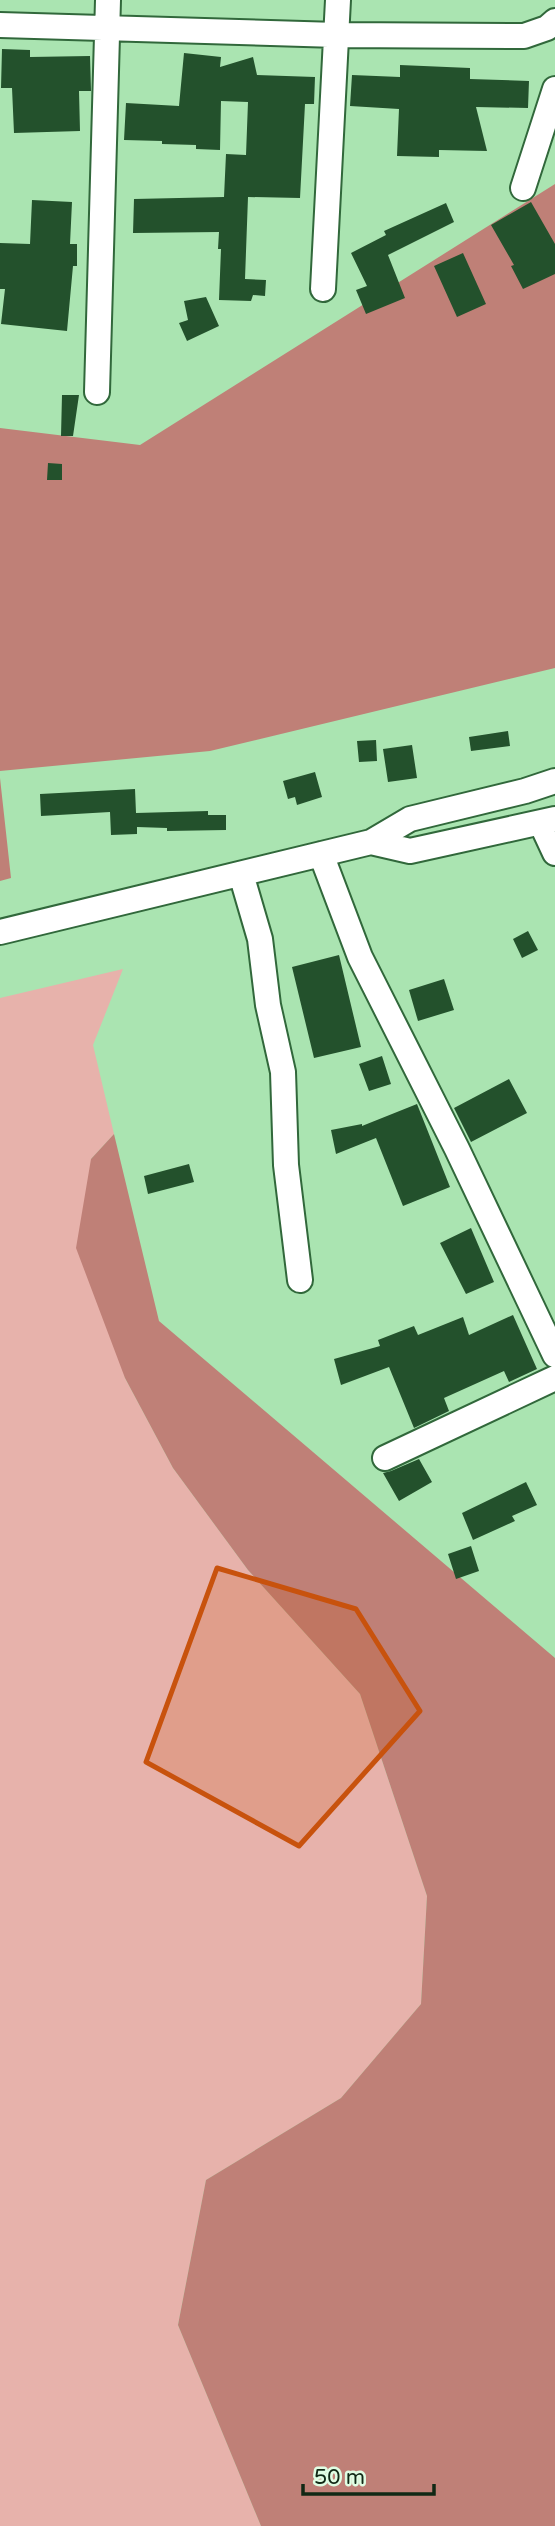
<svg xmlns="http://www.w3.org/2000/svg" width="555" height="2526" viewBox="0 0 555 2526" font-family="'Varela Round',sans-serif">
<style>
.green{fill:#e7b2ab}
.forest{fill:#bf8077}
.building{fill:#23512c}
.lines{fill:none;stroke-linecap:round;stroke-linejoin:round}
.minor-casing{stroke:#31683b;stroke-width:28}
.minor{stroke:#fff;stroke-width:24}
.marked{fill:#c8520d;fill-opacity:0.2;stroke:#c8520d;stroke-width:5;stroke-linejoin:round}
</style>
<rect width="100%" height="100%" fill="#aae4b1"/>
<path class="green" d="M123,969L93,1045L114,1134L91,1159L125,1378L173,1468L248,1570L360,1694L427,1896L421,2004L341,2098L206,2180L178,2325L261,2526H0V998Z"/>
<path class="forest" d="M555,184V668L210,751L0,771V428L140,445Z
M0,778L11,878L0,881Z
M114,1134L159,1321L555,1658V2526H261L178,2325L206,2180L341,2098L421,2004L427,1896L360,1694L248,1570L173,1468L125,1378L76,1248L91,1159Z"/>
<path class="building" d="M2,49L30,50V57L90,56L91,91H79L80,131L14,133L12,88H1Z
M184,53L221,57L220,67L253,57L257,75L315,77L314,104H305L300,198L248,197L245,279L266,280L265,296L253,295L251,301L219,300L221,249H218L219,232L133,233L134,199L224,197L226,154L246,155L248,102L221,101L220,150L196,149V145L162,144V141L124,140L126,103L179,106Z
M400,65L470,68V79L529,81L528,108L476,107L487,151L439,150V157L397,156L399,109L350,106L352,75L400,77Z
M32,200L72,202L70,244H77V266H73L67,331L1,324L5,289H0V243L30,244Z
M531,202L555,244V274L523,289L511,266L514,265L491,225Z
M446,203L454,222L388,255L405,298L366,314L356,290L367,286L351,253L386,235L384,231Z
M463,253L486,304L457,317L434,266Z
M206,297L219,326L187,341L179,323L188,320L184,301Z
M62,395H79L73,436H61Z
M48,463L62,464V480H47Z
M508,731L510,746L471,751L469,737Z
M376,740L377,761L359,762L357,741Z
M412,745L417,778L388,782L383,749Z
M315,772L322,797L297,805L295,797L288,799L283,781Z
M135,789L136,813L208,811V815H226V830L167,831V828L137,827V834L111,835L110,812L41,816L40,794Z
M528,931L538,950L522,958L513,939Z
M339,955L361,1047L314,1058L292,967Z
M444,979L454,1010L418,1021L409,990Z
M382,1056L391,1084L369,1091L359,1064Z
M509,1079L527,1113L471,1142L454,1108Z
M417,1104L450,1187L403,1206L376,1138L336,1154L331,1130L362,1124V1126Z
M189,1164L194,1182L148,1194L144,1176Z
M471,1228L494,1282L466,1294L440,1243Z
M513,1315L537,1369L509,1382L504,1371L444,1398L449,1411L414,1428L389,1367L341,1385L334,1359L380,1346L378,1340L414,1326L418,1335L463,1317L469,1335Z
M419,1459L432,1482L399,1501L383,1473L391,1471Z
M526,1482L537,1505L512,1516L515,1521L473,1540L462,1513Z
M471,1546L479,1571L456,1579L448,1554Z"/>
<g class="lines">
<g class="minor-casing">
<path id="minor" d="M0,25L337,35L524,36L547,28L555,21
M523,188L555,89
M323,289L338,0
M97,392L108,0
M541,823L555,853
M371,842L410,851L555,819
M321,854L360,957L457,1149L555,1355
M241,874L260,939L268,1005L283,1072L286,1165L300,1280
M0,932L371,842L410,819L525,791L555,781
M385,1458L555,1378"/>
</g>
<use href="#minor" class="minor"/>
</g>
<path class="marked" d="M217,1568L356,1609L420,1711L299,1846L146,1762Z"/>
<path d="M303 2484v10h131v-10" fill="none" stroke="#112815" stroke-width="3.5"/>
<text x="314" y="2484" font-size="21" fill="#112815" stroke="#e0fde3" stroke-width="5" paint-order="stroke">50 m</text>
</svg>
